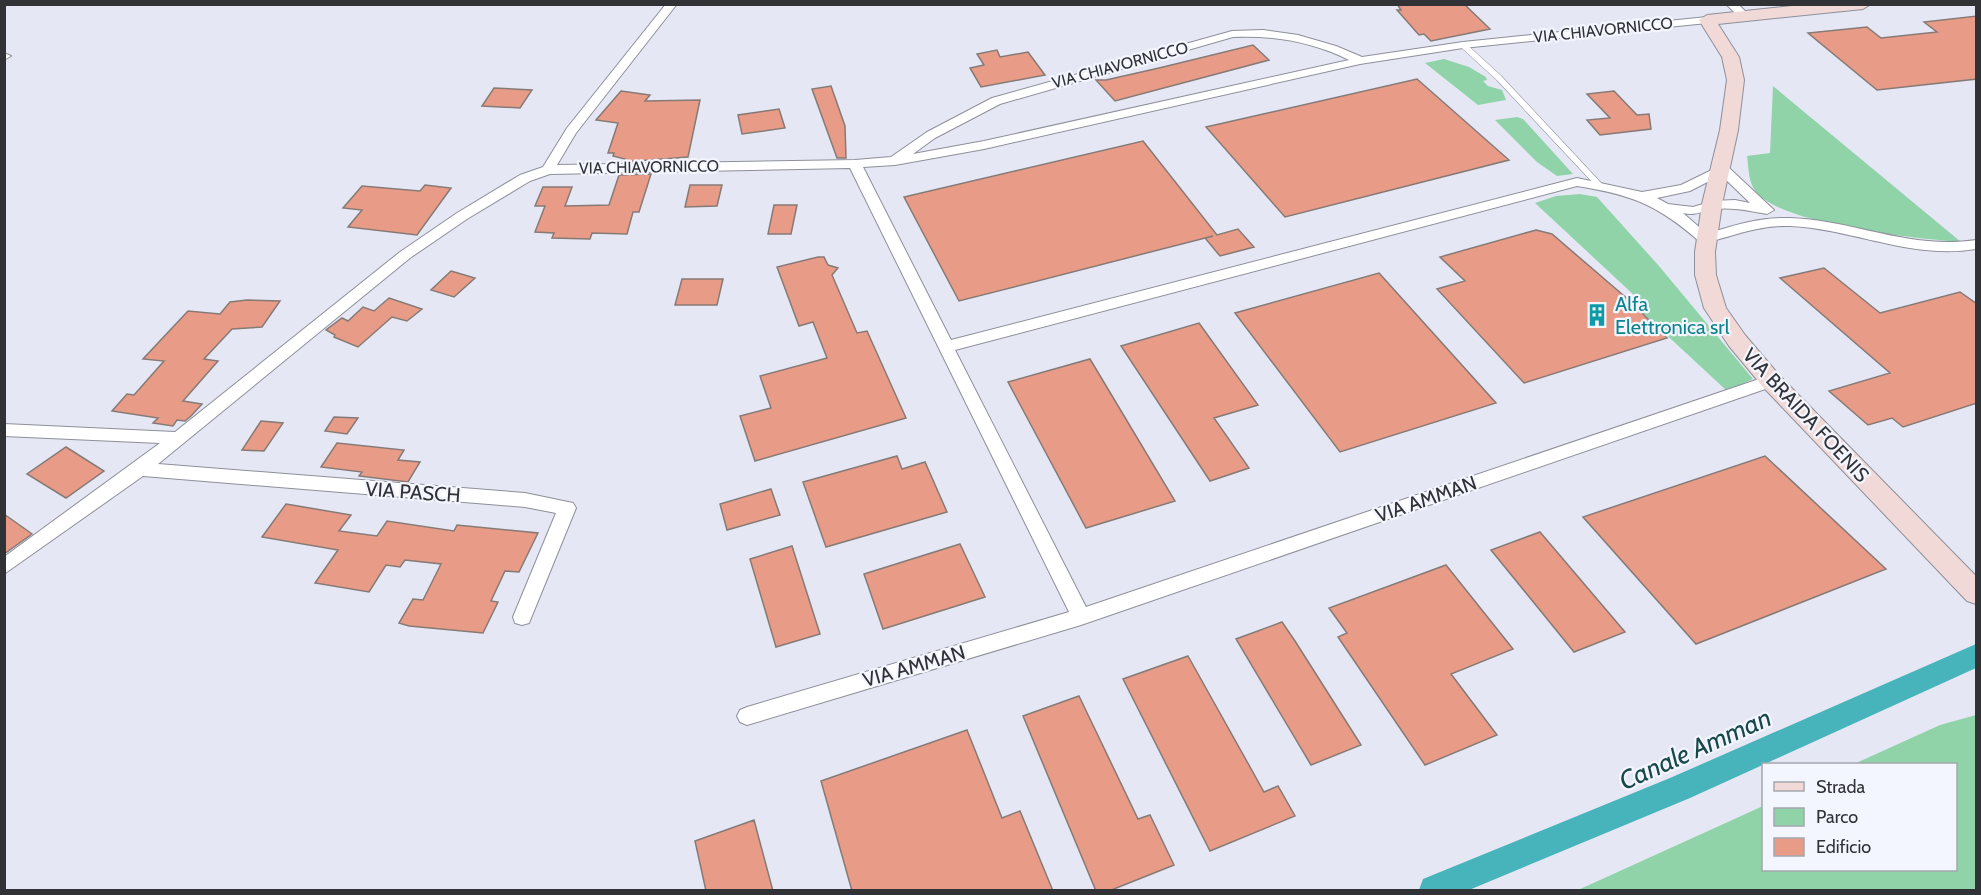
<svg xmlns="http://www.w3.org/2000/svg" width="1981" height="895" viewBox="0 0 1981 895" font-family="Cabin,sans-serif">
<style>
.green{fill:#90d3a9}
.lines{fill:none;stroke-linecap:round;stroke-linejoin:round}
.canal{fill:#47b3bb;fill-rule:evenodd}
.building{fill:#e89b86;stroke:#867a77;stroke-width:1.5}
.lane-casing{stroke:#8d8f9a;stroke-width:7}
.street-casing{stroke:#8d8f9a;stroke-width:2}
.secondary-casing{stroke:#8d8f9a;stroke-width:2}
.lane{stroke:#fff;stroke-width:6}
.street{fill:#fff;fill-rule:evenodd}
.secondary{fill:#f1d9d7;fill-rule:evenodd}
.labels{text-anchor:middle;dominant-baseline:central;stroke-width:4.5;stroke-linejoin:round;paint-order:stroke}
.far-street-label{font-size:16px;fill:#313236;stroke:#f3f5ff}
.culture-label{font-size:20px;fill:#0d838f;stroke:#f3f5ff;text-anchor:start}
.street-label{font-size:20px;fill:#313236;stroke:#f3f5ff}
.near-water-label{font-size:26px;font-style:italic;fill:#17484b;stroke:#f3f5ff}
</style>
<rect width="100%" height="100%" fill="#e5e8f4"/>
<path class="green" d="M1444,59L1469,67L1486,77L1487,80L1483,81L1488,86L1502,90L1506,100L1478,105L1425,63Z
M1773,86L1961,242C1916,239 1790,225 1759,195C1748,185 1749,169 1747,156L1770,153Z
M1517,117L1523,119L1573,174L1557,176L1537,162L1495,120Z
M1580,194L1597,197L1659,266L1753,379L1727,391L1630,301L1636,297L1535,203L1556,196Z
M1976,715V890H1578L1763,806L1764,870H1956V764H1854L1940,725Z"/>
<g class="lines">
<path class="canal" d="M1976,644V668L1690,798L1469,890H1419L1423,879L1670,778Z"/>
</g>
<path class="building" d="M1397,4H1464L1490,29L1431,41L1424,34L1419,35L1397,10H1401Z
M1977,16V79L1877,90L1808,33L1867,27L1881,38L1937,32L1924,22Z
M1253,45L1269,60L1115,101L1096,80H1106L1159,68Z
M997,50L1000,57L1028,52L1045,75L981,87L970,68L984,65L977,54Z
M1417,79L1509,160L1285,217L1206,127Z
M831,86L845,126L846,158H837L812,89Z
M494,88L532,90L520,108L482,106Z
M621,91L650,95L645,101L700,100L688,157L624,162L625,159L613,156L614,153H608L618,123L596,120Z
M1614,91L1637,115L1649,114L1651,129L1600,135L1587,120L1610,118L1587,94Z
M779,109L785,128L742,134L738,115Z
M1143,141L1217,235L1238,229L1254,247L1220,256L1205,238L1213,236L959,301L904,197Z
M651,174L639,212H633L627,234L592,233L590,239L552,238L554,233L535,232L545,206H535L543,187H572L565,206L609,205L619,175Z
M425,185L451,188L417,235L348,227L362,210L343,208L362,186L420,191Z
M690,185H722L717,206L685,207Z
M774,205H797L791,234H768Z
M1536,230L1552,234L1630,301L1667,338L1524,383L1437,289L1465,281L1440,257Z
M818,257H824L828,265L838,268L832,275L857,333L867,331L906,418L755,461L740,416L771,408L760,376L827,358L813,322L799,326L777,267Z
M1824,268L1880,313L1960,292L1977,304V403L1903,427L1892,418L1868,425L1829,391L1890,373L1780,278Z
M451,271L475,278L454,297L431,290Z
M1379,273L1496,403L1340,452L1235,313Z
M682,279H723L717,305H675Z
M389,298L422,309L407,321L392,317L358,347L334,337L335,335L326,330L342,318L348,321L363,307L374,311Z
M247,300L280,301L262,327L232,329L204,359L218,361L183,401L202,404L191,416L185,421L177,420L173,426L153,423L158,418L112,411L127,394L134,395L164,361L143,359L188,311L220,314L230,302Z
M1199,323L1258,405L1214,418L1249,468L1210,481L1121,346Z
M1090,359L1175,501L1086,528L1008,382Z
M334,417L358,418L347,434L325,431Z
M261,421L283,423L264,451L242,450Z
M337,443L404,450L398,460L420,462L408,482L359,476L362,472L321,467Z
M66,447L104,471L66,498L27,474Z
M897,456L902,469L925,462L947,512L826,547L803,482Z
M1765,456L1886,569L1696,644L1583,517Z
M771,489L780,515L727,530L720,504Z
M286,504L351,515L339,531L377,536L387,521L454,531L457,525L538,533L519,572L505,571L491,601L498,602L483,633L409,626L399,623L413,599L423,600L441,564L405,560L400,567L386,565L369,592L315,583L338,550L262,537Z
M4,514L32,534L4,554Z
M1540,532L1625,632L1574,652L1491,550Z
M960,544L985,597L883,629L864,574Z
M792,546L820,634L776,647L750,559Z
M1446,565L1513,649L1451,674L1497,735L1425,765L1338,637L1347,633L1329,608Z
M1282,622L1295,641L1361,745L1311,765L1236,639Z
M1188,656L1264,792L1278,786L1295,816L1210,851L1123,679Z
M1079,696L1138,819L1150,815L1174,865L1109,891H1096L1023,716Z
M967,730L1002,818L1020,811L1053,891H852L821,781Z
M754,820L773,891H706L695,841Z"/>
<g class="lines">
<g class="lane-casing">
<path id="lane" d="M1463,45L1499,78L1599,185"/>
</g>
<g class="street-casing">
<path id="street" d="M666,4H677L576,133L557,165L855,160L891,157L927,132L992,98L1232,31L1263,30L1298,35L1336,46L1362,57L1463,42L1707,17L1713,20L1707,23L1463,48L1360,64L984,149L895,165L863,167L951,340L1577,178L1642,192L1681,185L1722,165L1727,166L1774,210L1767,214C1750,211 1733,207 1715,209C1703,211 1695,216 1683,213L1707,234C1734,225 1761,217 1789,218C1854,220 1909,250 1976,240V249C1912,260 1854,229 1790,226C1760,225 1733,236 1705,243L1700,242C1658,205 1633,195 1577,186L955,350L1086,607L1765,377H1777L1779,381L1777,385L1081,625L747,725L740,722L737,716L740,710L747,707L1069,612L850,168L550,174L530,181L467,219L410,258L158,464L525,493L573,503L576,508L529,623L522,625L515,623L513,617L556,513L525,507L143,476L4,574V557L160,443L4,436V424L175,432L400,252L457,213L520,175L543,167L567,128ZM1233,37C1272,35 1313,42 1349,60L984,141L913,154L935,138L1000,104ZM1721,175L1750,203L1735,200L1713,201L1693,207L1668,204L1657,198L1690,191Z
M1726,4H1738L1750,16L1748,18H1740Z
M4,53L11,56L4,60Z"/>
</g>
<g class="secondary-casing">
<path id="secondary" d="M1811,4H1871L1863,9L1718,24L1739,57L1744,80L1738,130L1722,204L1715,252L1716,275L1726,308L1745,335L1779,375L1976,576V604L1967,601L1763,387L1729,346L1704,308L1695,275V252L1702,204L1720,130L1727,80L1722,57L1699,20L1707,15Z"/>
</g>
<use href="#lane" class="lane"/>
<use href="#street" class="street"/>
<use href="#secondary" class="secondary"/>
</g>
<defs>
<g id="building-bare" transform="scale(1.8)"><path d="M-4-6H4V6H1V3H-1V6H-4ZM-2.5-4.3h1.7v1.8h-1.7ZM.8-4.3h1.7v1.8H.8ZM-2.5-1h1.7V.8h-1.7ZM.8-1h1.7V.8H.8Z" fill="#0f9aa8" stroke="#f3f5ff" stroke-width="2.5" paint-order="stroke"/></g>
</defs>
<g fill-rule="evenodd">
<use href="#building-bare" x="1597" y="315"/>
</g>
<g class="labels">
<g class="far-street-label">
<text transform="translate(1603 30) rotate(-6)">VIA CHIAVORNICCO</text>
<text transform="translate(1120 65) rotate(-15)">VIA CHIAVORNICCO</text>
<text transform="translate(649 167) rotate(-1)">VIA CHIAVORNICCO</text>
</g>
<g class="culture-label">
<text x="1615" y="304">Alfa<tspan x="1615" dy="23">Elettronica srl</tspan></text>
</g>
<g class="street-label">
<text transform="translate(1806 415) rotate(47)">VIA BRAIDA FOENIS</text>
<text transform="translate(413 492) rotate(4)">VIA PASCH</text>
<text transform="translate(1426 499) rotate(-19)">VIA AMMAN</text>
<text transform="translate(914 666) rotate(-16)">VIA AMMAN</text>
</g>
<g class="near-water-label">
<text transform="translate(1695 749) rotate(-24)">Canale Amman</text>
</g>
</g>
<rect width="1981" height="895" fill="none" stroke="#313236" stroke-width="12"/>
<rect x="1762" y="763" width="195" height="108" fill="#f3f5ff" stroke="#a5a7af" stroke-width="1.5"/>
<rect x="1774" y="782" width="30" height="9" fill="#f1d9d7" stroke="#a5a7af" stroke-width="1.5"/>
<text x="1816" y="793" font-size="18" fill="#313236">Strada</text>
<rect x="1774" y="808" width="30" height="18" fill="#90d3a9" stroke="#a5a7af" stroke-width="1.5"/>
<text x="1816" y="823" font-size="18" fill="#313236">Parco</text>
<rect x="1774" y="838" width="30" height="18" fill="#e89b86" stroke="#a5a7af" stroke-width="1.5"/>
<text x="1816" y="853" font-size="18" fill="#313236">Edificio</text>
</svg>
